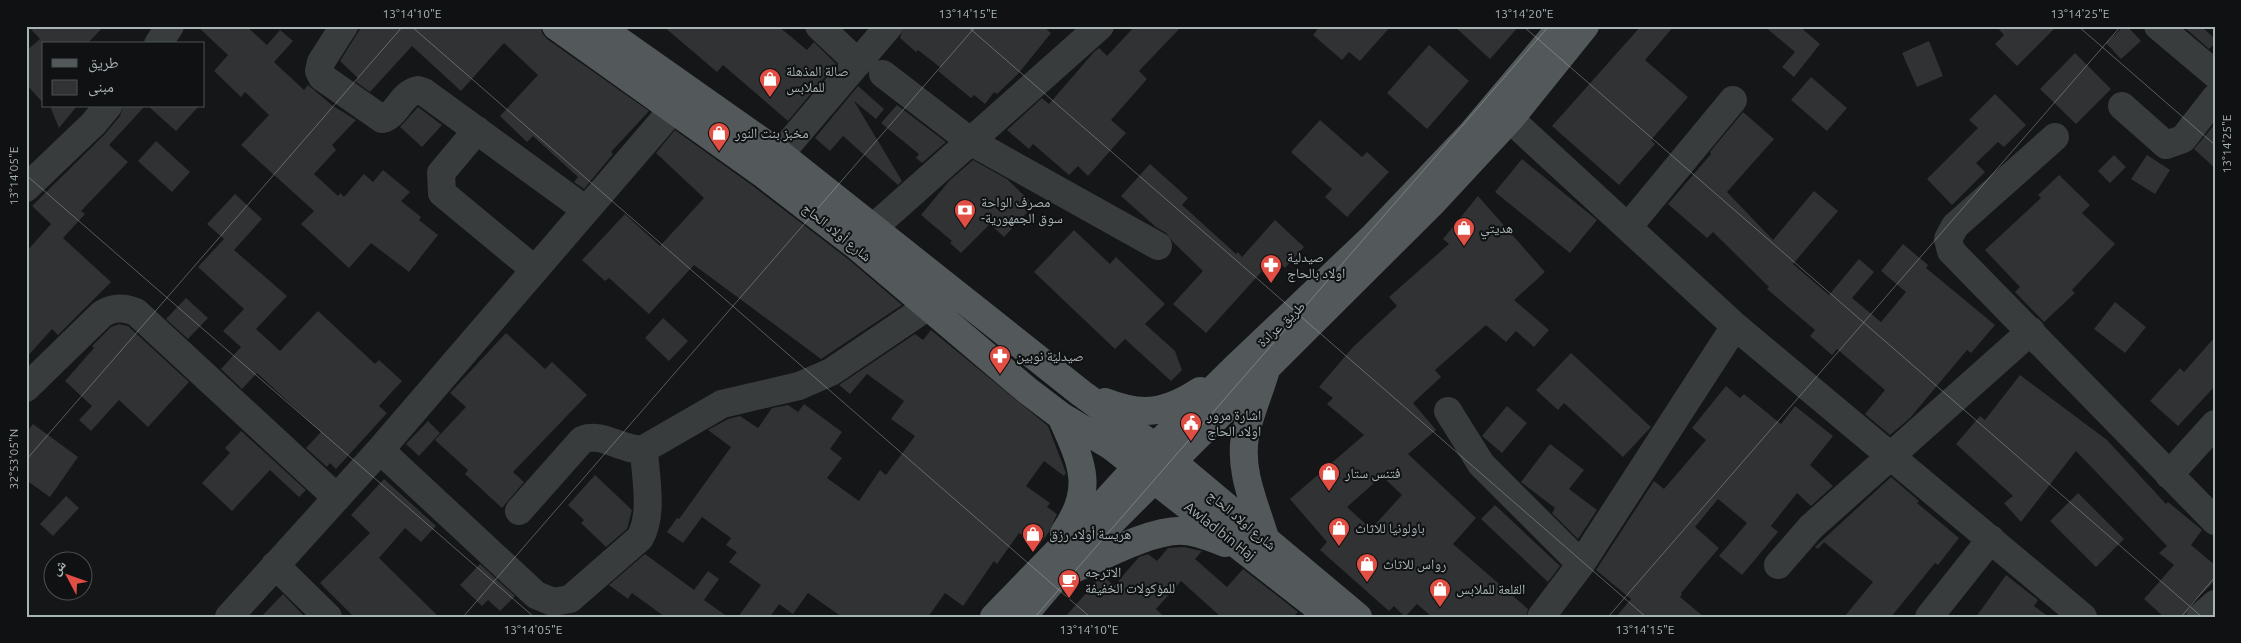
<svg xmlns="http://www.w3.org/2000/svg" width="2241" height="643" viewBox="0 0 2241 643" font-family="Ubuntu,'Noto Naskh Arabic',sans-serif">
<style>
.building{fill:#303233;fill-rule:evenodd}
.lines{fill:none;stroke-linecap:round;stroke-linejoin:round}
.minor{stroke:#383c3d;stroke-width:28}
.major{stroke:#53595a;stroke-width:28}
.ticks{fill:none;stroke:#a8b4b6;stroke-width:1;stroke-opacity:0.45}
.labels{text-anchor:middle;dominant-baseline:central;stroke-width:4;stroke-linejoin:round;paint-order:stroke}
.poi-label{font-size:14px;fill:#a8b4b6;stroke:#101112;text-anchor:start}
.street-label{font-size:14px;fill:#a8b4b6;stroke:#101112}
.neatline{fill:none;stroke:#a8b4b6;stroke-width:2}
.ticks-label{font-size:12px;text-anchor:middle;fill:#a8b4b6}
</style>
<rect width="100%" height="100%" fill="#151617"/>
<path class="building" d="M28,26H104L87,44L44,43V104L26,84V51L40,39Z
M197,26H246L267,45L280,30L293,41L274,62L304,90L308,85L333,106L356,120L332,145L336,150L314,174L338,196L340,193L344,197L364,174L373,182L383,170L410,192L401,201L421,217L419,220L438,235L409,272L371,243L349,268L301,224L314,211L241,145L269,115L245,92L241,97L214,71L228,55Z
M362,26H541L542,33L547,39L649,111L611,152L613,154L584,189L574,182L578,177L533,136L527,142L500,116L538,75L504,43L461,91L412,46L370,92L356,82L358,78L340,61Z
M663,26H778L807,50L814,42L836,64L788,121L723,65L717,72Z
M904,26H1043L1051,33L1018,74L997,94L994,92L985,104L974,95L971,98L938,71L941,68L918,50L916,52L900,38Z
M1135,26H1182L1139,71L1147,79L1111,120L1126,133L1088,176L1078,166L1069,175L1033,144L1029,149L1007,130L1042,98L1049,104L1094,52L1099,48L1107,56Z
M1320,26H1391L1360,61L1349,52L1342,60L1313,35Z
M1454,26H1519L1490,59Z
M1641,26H1674L1645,60L1688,97L1651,140L1655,144L1619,185L1552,126Z
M1764,26H1799L1820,44L1794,77L1782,67L1795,52Z
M1996,26H2057L2017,66L1995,44L2004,35Z
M2124,26H2127L2141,41L2121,59L2106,43Z
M2183,26H2201L2215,39V43L2209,49Z
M1929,41L1943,76L1917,87L1902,53Z
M1429,45L1469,81L1427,129L1387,93Z
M2075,53L2111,89L2076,124L2040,89Z
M1811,77L1847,108L1827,131L1791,100Z
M858,86L884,109L876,119L854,101L902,181L898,185L843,136L830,151L815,138Z
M1995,94L2026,125L2004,147L1998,142L1976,163L1985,172L1952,205L1927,179L1978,128L1969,120Z
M897,105L946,142L922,163L916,158L919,154L881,123Z
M50,106H77L59,128Z
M123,106H145L109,145L128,162L81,211L85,214L63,238L111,282L58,335L52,329L26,358V252L51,224L32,206L105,134L120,116Z
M148,106H199L176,131Z
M418,107L442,125L422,147L400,127Z
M1743,112L1774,139L1727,192L1773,240L1814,191L1838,211L1793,264L1829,295L1859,259L1874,272L1852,298L1881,322L1906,292L1881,271L1903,244L1928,265L1926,268L1995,325L1971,353L1967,350L1910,418L1890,435L1865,414L1885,390L1837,349L1832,355L1810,336L1815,330L1767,289L1769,287L1713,232L1707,238L1668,204L1711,154L1710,152Z
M1320,120L1362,157L1367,152L1389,172L1347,217L1325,197L1332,189L1291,152Z
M2215,124V168L2194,149Z
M675,130L753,186L848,259L902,305L821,359L694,265L649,314L609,278L605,281L582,260L625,214L660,246L704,198L656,153Z
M156,141L190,172L172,192L138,161Z
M2114,155L2126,167L2110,183L2098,171Z
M2147,155L2170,170L2155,194L2131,179Z
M1522,159L1597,220L1570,253L1495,192Z
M973,160L1007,179L1034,205L1004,237L990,224L961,253L950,243L952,241L921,215L949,181Z
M1150,164L1188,198L1182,205L1236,254L1238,252L1242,257L1275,220L1304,247L1285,268L1274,258L1206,333L1173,304L1203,271L1173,242L1166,233L1156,227L1121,196Z
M2059,175L2090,205L2082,213L2115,244L2072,290L2075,293L2044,322L2015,292L2020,287L1985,250L2041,198L2038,195Z
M235,194L262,219L234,250L287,296L256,329L280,351L318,311L375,364L379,360L402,381L379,406L387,413L336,469L330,463L327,467L306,448L321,432L257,373L242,389L221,369L241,347L223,331L244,309L198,267L224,239L207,224Z
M1478,196L1545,272L1514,300L1549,330L1534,347L1516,331L1506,342L1486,325L1435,370L1441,377L1413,403L1436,430L1408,454L1476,518L1453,544L1528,609L1526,617H1432L1417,604L1405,617L1394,606L1389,611L1320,550L1327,542L1290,499L1364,435L1327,404L1333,398L1319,387L1353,347L1397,306L1389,297L1449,244L1443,239ZM1382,476L1402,495L1371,529L1347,507Z
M1074,230L1110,264L1116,257L1165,304L1145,324L1175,351L1182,370L1171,381L1125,339L1115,349L1034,272Z
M186,298L208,318L188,339L166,319Z
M2115,302L2146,327L2125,353L2094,329Z
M663,318L688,341L669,361L645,338Z
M119,324L128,326L189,382L148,427L119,400L91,431L79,420L92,406L65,381L94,348L92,346L111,327Z
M931,330L1048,426L1066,473L1064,476L1044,461L1026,486L1050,503L1047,507L1057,514L1049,532L1038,547L1019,533L997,564L994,561L963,606L945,593L928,617H842L808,593L793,614L779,604L770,617H738L761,585L729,562L737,552L726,545L731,538L702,517L683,543L667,532L677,518L679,519L731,447L708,430L728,419L740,416L758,428L772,408L788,405L798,412L804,404L842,432L830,449L842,458L827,478L859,501L880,470L886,475L915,436L891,419L904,401L867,374L850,394L839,385L915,334L923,340Z
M506,333L545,369L552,362L587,395L513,472L524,482L502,508L465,474L468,470L435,440L466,407L450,393Z
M2215,337V386L2178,426L2150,401L2180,368L2184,372Z
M1571,353L1651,427L1623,457L1564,403L1558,410L1536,390Z
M2020,375L2107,440L2166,504L2168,502L2202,530L2191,545L2215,565V581L2190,605L2184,617H2164L2144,599L2174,565L2159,553L2167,546L2076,451L2021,522L2004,503L2013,496L1956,444L1980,416L1985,420Z
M1726,386L1740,398L1744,394L1781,424L1795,406L1833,436L1810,465L1833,486L1811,506L1797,493L1771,526L1778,532L1742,575L1719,556L1747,523L1718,499L1695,527L1719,548L1681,593L1682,594L1680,597L1704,617H1616L1631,599L1596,570L1654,481L1664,489L1706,440L1692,428Z
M1507,406L1527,423L1502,453L1482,436Z
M428,421L440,433L419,456L406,444Z
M33,424L78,457L50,497L26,480V433Z
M241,431L306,490L299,497L270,470L232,511L202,483L230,453L225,448Z
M1550,444L1584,470L1569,489L1597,510L1578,539L1552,513L1555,508L1521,482Z
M595,475L632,510L627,529L606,547L581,523L584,520L568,505Z
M1891,477L1919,501L1917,503L1959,538L1938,565L1935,563L1891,617H1844L1873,582L1824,542L1818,549L1815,547Z
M384,479L436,526L421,542L405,528L379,558L439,617H354L320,583L370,533L351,515Z
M2078,493L2124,539L2096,567L2050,521Z
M66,496L79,508L53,536L40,524Z
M1495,505L1560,566L1548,582L1481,519Z
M1184,547L1202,551L1195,559L1227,587L1243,569L1298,612L1293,617H1221L1181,581L1156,609L1164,617H1065L1102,575L1114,586L1139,557L1148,554L1157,561L1168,548Z
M645,554L694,590L708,571L719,579L704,600L728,617H665L632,593L628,599L609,585Z
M480,564L515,596L500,611L488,600L482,606L460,585Z
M2006,575L2038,600L2034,606L2049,617H1976Z
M283,594L305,617H261Z"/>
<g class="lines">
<path class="minor" d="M344,26L321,62L319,71L322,77L382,119C397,116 401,93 418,90L424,92L586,210
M819,26L858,63
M2158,26L2215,74
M158,44L170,26
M883,74L970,141L1158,246
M2122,106L2166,145L2183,139L2215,98
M1510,119L1735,326L2083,617
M477,130L441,173L442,193L535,270
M2055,137L1955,226L1948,239L1951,251L2215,521
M780,154L889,26
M26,188L93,124L108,106
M874,227L1100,26
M1628,227L1733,100
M26,388L102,314C114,307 123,307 136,312L337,498
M1448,411L1481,464L1581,564
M380,450L536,595L553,602L570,599L640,538C654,513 645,476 644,449
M2169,475L2215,424
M519,511L582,440C602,431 623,452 644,449L722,404L799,386L831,372L927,307
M275,565L328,617
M1778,565L1811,527L2031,331
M229,617L380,450L674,108L686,90
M1541,617L1581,564L1735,326
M1929,617L1991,539
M2200,617L2215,604"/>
<path class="major" d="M556,26L762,173L858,247L1028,391L1061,416L1111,446L1330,617
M598,26L780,154L1081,393L1155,447L1358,617
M1265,373C1259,393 1249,416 1245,436C1239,472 1255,504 1265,538
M1105,402C1143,417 1166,413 1200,391
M1061,416C1081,462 1096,487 1064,533
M1072,570C1101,557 1154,528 1185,531C1199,532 1212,538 1225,543
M994,617L1096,512L1155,447L1235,368L1373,237L1471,134L1562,26
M1022,617L1057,576L1433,202L1510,119L1585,26"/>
</g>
<path class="ticks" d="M411,26L1090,617M967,26L1646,617M1523,26L2202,617M2078,26L2215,145M26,175L534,617M26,460L403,26M463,617L976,26M1035,617L1549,26M1608,617L2121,26M2181,617L2215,577"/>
<defs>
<g id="shop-pin" transform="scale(1.125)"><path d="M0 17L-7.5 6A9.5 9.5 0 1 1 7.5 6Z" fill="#e14e43" stroke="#101112"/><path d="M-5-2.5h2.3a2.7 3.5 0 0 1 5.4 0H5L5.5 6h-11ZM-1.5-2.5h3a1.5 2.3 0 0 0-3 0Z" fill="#fff"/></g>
<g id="bank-pin" transform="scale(1.125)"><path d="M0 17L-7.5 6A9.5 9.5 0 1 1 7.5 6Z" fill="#e14e43" stroke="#101112"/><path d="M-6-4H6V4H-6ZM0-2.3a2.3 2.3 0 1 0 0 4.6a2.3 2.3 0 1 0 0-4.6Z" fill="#fff"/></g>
<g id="pharmacy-pin" transform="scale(1.125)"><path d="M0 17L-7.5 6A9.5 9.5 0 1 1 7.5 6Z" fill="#e14e43" stroke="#101112"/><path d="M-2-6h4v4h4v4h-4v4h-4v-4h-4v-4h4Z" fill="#fff"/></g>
<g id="civic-pin" transform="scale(1.125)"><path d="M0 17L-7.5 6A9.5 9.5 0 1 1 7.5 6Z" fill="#e14e43" stroke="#101112"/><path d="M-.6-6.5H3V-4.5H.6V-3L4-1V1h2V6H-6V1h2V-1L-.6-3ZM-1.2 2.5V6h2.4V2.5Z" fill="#fff"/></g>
<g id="cafe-pin" transform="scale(1.125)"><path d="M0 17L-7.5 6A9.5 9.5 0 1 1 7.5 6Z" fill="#e14e43" stroke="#101112"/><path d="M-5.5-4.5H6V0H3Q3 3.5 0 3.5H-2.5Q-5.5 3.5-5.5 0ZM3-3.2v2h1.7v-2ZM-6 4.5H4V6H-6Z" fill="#fff"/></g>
</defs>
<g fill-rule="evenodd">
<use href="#shop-pin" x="770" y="79"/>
<use href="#shop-pin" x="719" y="133"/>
<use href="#bank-pin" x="965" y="210"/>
<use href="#shop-pin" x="1464" y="228"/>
<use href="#pharmacy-pin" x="1271" y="265"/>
<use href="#pharmacy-pin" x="1000" y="356"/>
<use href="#civic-pin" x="1191" y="423"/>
<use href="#shop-pin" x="1329" y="473"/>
<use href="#shop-pin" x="1339" y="528"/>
<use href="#shop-pin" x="1033" y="534"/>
<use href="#shop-pin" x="1367" y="564"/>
<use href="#cafe-pin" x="1069" y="580"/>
<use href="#shop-pin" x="1440" y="589"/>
</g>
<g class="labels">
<g class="poi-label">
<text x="786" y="71">صالة المذهلة<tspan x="786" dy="16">للملابس</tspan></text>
<text x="735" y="133">مخبز بنت النور</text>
<text x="981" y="202">مصرف الواحة<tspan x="981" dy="16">-سوق الجمهورية</tspan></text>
<text x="1480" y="228">هديتي</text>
<text x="1287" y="257">صيدلية<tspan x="1287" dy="16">اولاد بالحاج</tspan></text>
<text x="1016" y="356">صيدلية نوبين</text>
<text x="1207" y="415">اشارة مرور<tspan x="1207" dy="16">اولاد الحاج</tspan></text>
<text x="1345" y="473">فتنس ستار</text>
<text x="1355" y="528">باولونيا للاثاث</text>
<text x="1049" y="534">هريسة أولاد رزق</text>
<text x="1383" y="564">رواس للاثاث</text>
<text x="1085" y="572">الاترجه<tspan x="1085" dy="16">للمؤكولات الخفيفة</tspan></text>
<text x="1456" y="589">القلعة للملابس</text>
</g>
<g class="street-label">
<text transform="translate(837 232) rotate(39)">شارع أولاد الحاج</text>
<text transform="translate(1281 324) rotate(-43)">طريق عرادة</text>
<text transform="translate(1242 520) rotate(40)">شارع اولاد الحاج</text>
<text transform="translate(1220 531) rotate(38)">Awlad bin Haj</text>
</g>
</g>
<rect width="2241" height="643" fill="none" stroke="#101112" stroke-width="55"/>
<rect x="42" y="42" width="162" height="65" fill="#101112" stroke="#4d5254"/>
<rect x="52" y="59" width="25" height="8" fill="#53595a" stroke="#4d5254"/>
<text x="88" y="68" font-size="15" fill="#a8b4b6">طريق</text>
<rect x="52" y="80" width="25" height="15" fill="#303233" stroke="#4d5254"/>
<text x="88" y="92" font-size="15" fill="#a8b4b6">مبنى</text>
<g transform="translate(68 576) rotate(311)"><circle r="24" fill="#101112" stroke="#4d5254"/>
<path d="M0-4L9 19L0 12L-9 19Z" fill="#e14e43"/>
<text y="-8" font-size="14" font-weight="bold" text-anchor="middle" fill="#a8b4b6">ش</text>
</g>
<rect x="28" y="28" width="2186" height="588" class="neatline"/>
<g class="ticks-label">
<text x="412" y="18">13°14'10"E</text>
<text x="968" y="18">13°14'15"E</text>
<text x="1524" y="18">13°14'20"E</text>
<text x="2080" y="18">13°14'25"E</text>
<text transform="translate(2227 144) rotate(-90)" y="4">13°14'25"E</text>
<text transform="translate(14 176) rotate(-90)" y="4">13°14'05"E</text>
<text transform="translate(14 459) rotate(-90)" y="4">32°53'05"N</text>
<text x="533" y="634">13°14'05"E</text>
<text x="1089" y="634">13°14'10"E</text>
<text x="1645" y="634">13°14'15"E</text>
</g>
</svg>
